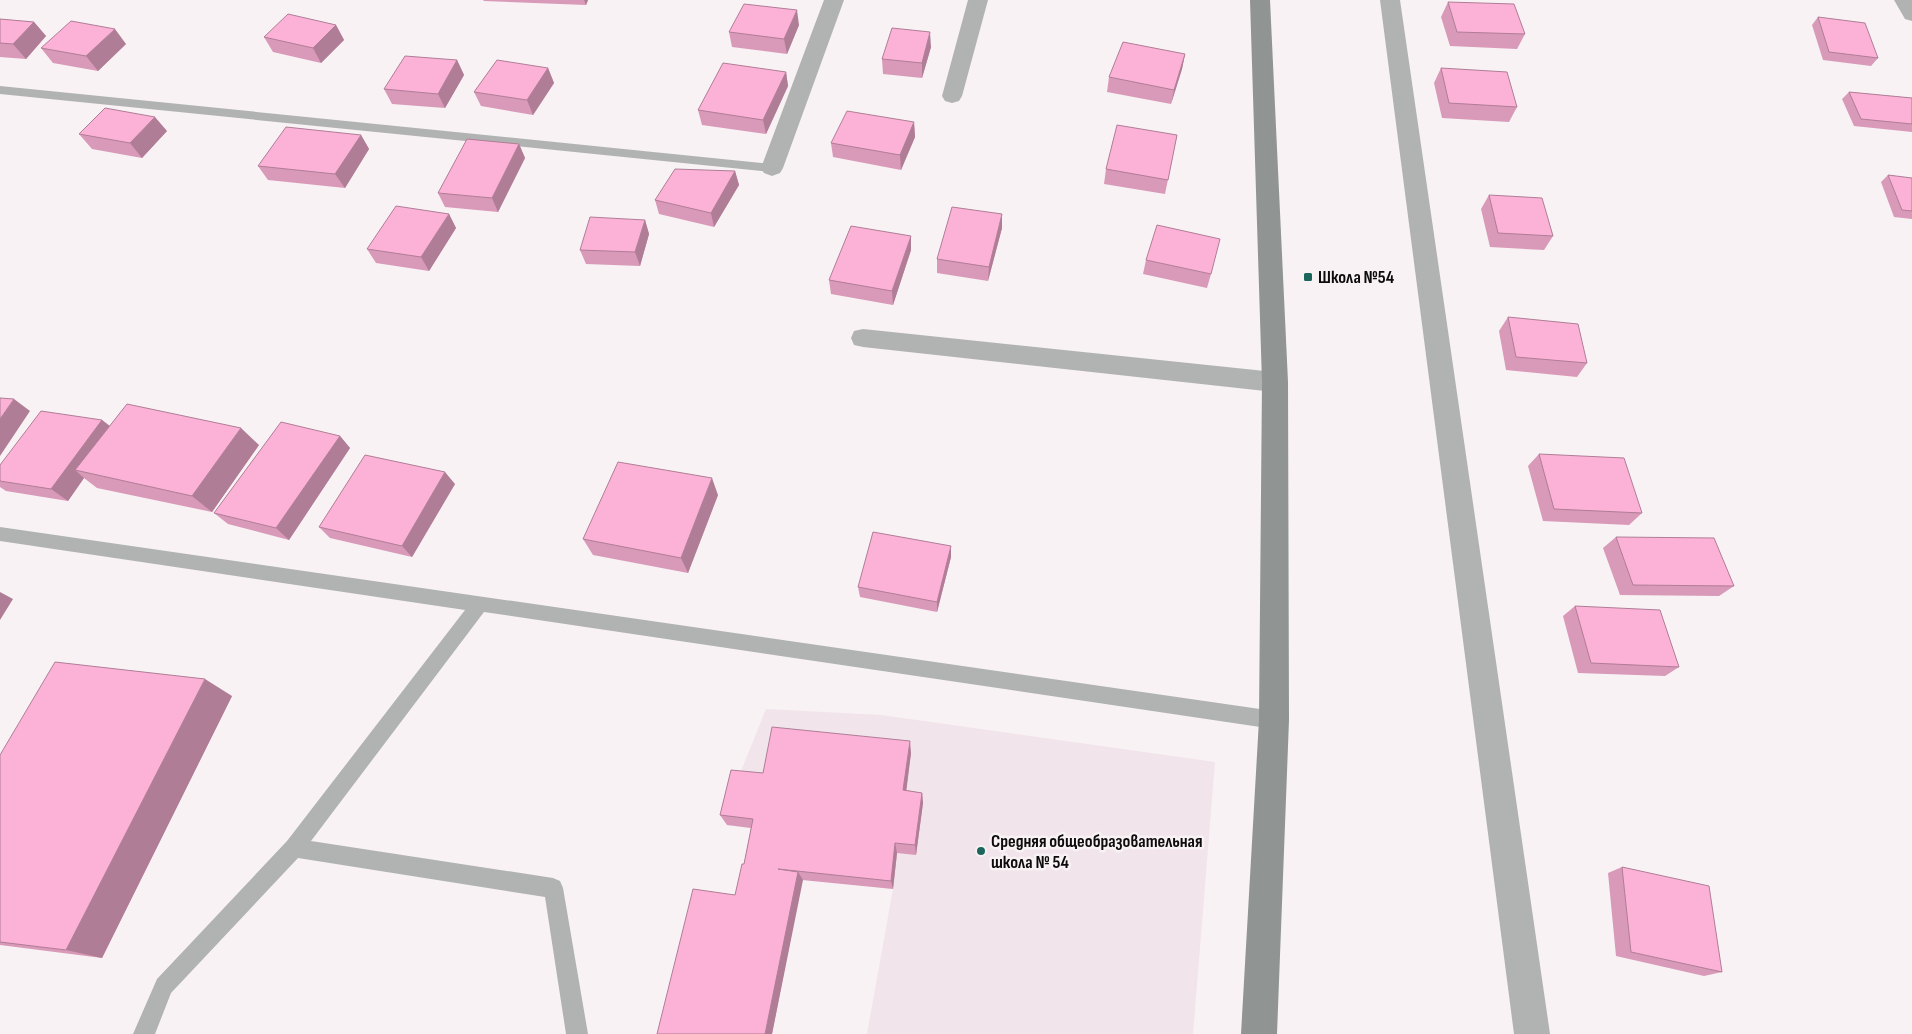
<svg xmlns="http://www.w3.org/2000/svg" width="1912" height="1034" viewBox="0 0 1912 1034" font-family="'Sofia Sans Condensed',sans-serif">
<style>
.built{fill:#f1e4ea}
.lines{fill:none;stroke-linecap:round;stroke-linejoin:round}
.lane{fill:#b1b3b3;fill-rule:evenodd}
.street{fill:#b1b3b3;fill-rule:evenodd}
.secondary{fill:#909493;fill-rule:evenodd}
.wall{fill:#d999b8}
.shaded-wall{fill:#b07d96}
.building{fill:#fcb2d6;stroke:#b07d96}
.poi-dot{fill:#1b655b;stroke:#f8f2f4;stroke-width:2}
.labels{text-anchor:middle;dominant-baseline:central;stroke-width:5;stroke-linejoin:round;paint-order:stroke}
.poi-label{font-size:18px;font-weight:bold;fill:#0d0b0c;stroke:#f8f2f4;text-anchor:start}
</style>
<rect width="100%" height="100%" fill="#f8f2f4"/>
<path class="built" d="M766,709L881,715L1215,762L1193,1034H867L893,889L751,873L759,829L727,825L737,781Z"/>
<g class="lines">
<path class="lane" d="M0,86L772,164L777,165L778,168L777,171L772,172L0,94Z
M0,527L1274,711L1280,714L1283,720L1280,726L1274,729L484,612L311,841L553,878L560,881L563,888L588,1034H566L545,897L298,858L171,993L155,1034H133L157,979L287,841L465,610L0,541Z"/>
<path class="street" d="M824,0H844L783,168L780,173L772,176L764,173L761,168Z
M968,0H988L962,96L959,101L952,103L945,101L942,96Z
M1380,0H1400L1550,1034H1514Z
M1894,0H1912V21L1905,19Z
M863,329L1275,372L1284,375L1288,382L1284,389L1275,392L863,347L854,345L851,338L854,331Z"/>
<path class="secondary" d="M1250,0H1270L1288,382L1289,720L1277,1034H1241L1259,720L1262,382Z"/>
</g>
<path class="wall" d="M483,0H588L586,5L484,1Z
M1448,2L1525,34L1517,49L1450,46L1441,17Z
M1818,17L1878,58L1871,66L1823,60L1812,25Z
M0,19L34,22L46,36L26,59L0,57Z
M336,25L344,40L321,63L273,52L264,37Z
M799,25L787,54L732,47L729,32Z
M126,44L98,71L53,63L41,48Z
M931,47L922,78L883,74L882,59Z
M1185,54L1182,69L1171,104L1107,92L1109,77Z
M457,60L464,75L445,108L392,104L384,89Z
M548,68L554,83L533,115L481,106L474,92Z
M1441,68L1517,107L1509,122L1442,118L1434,83Z
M786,72L788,86L766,134L702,125L698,110Z
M1849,92L1912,98V132L1854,126L1842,99Z
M914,122L915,137L901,170L833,157L831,143Z
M167,131L142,158L92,149L79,134Z
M361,135L369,149L345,188L268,180L258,166Z
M1177,135L1165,194L1104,184L1106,169Z
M519,144L525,158L498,212L445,207L438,193Z
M735,171L739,185L714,227L659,214L655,200Z
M1888,175L1912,178V219L1894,217L1881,182Z
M1489,195L1553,236L1544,250L1490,247L1481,209Z
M449,214L456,228L429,271L376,263L367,249Z
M1002,214V228L988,281L937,273V259Z
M645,220L649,234L640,266L586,264L580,250Z
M911,250L893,305L831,294L829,280Z
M1146,260L1211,274L1207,288L1143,274Z
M1508,317L1587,363L1577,377L1506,370L1499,331Z
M102,420L110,426L259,445L212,512L97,488L84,478L68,501L6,491L0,487V465Z
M340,436L350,448L289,540L228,524L214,513Z
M1539,454L1642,513L1629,525L1543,521L1528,466Z
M455,484L412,557L330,538L319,527Z
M718,495L688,573L593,555L583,539Z
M1616,537L1734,586L1719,596L1620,595L1603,548Z
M951,546V557L937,612L860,597L858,587Z
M1575,606L1679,667L1665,676L1578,673L1563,616Z
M232,696L102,958L0,945V755Z
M911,753L906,790L922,793L923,803L916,855L897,853L893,889L802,880L772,1034L735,895L744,864L751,828L727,825L720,815L763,773Z
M1622,867L1722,972L1704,976L1616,956L1608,873Z"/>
<path class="shaded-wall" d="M584,0H588L586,5Z
M797,10L799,25L787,54L784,39Z
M34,22L46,36L26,59L13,44Z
M336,25L344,40L321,63L313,48Z
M115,29L126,44L98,71L86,56Z
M930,32L931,47L922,78V63Z
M1185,54L1182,69L1171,104L1174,90Z
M457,60L464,75L445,108L438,94Z
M548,68L554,83L533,115L527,100Z
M786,72L788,86L766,134L763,120Z
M155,117L167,131L142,158L130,143Z
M914,122L915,137L901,170L900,155Z
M361,135L369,149L345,188L335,174Z
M519,144L525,158L498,212L492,198Z
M735,171L739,185L714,227L711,213Z
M449,214L456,228L429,271L421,257Z
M1002,214V228L988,281L989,267Z
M645,220L649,234L640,266L635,252Z
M911,236V250L893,305L892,291Z
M14,399L30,411L0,456V419Z
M102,420L117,432L75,470L84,478L68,501L51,489Z
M241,428L259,445L212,512L192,496Z
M340,436L350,448L289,540L276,528Z
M445,472L455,484L412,557L402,546Z
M712,478L718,495L688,573L681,558Z
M951,546V557L937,612V602Z
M0,592L13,599L0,620Z
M205,679L232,696L102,958L66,950Z
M910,741L911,753L905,801L903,790Z
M922,793L923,803L916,855L915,845Z
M895,843L897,853L893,889L891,881Z
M798,872L803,880L772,1034H765Z"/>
<path class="building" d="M1448,2L1514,4L1525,34L1457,32Z
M744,4L797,10L784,39L729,32Z
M288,14L336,25L313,48L264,37Z
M1818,17L1865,23L1878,58L1829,52Z
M0,19L34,22L13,44L0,43Z
M71,21L115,29L86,56L41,48Z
M892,28L930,32L922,63L882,59Z
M1123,42L1185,54L1174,90L1109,77Z
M405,56L457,60L438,94L384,89Z
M497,60L548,68L527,100L474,92Z
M723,63L786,72L763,120L698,110Z
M1441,68L1507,72L1517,107L1449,103Z
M1849,92L1912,98V124L1861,119Z
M105,108L155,117L130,143L79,134Z
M847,111L914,122L900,155L831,143Z
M1117,125L1177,135L1168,180L1106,169Z
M286,127L361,135L335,174L258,166Z
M467,139L519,144L492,198L438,193Z
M675,169L735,171L711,213L655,200Z
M1888,175L1912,178V211L1902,210Z
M1489,195L1542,198L1553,236L1498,233Z
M396,206L449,214L421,257L367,249Z
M952,207L1002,214L989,267L937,259Z
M590,217L645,220L635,252L580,250Z
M1157,225L1220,239L1211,274L1146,260Z
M851,226L911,236L892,291L829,280Z
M1508,317L1578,324L1587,363L1516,357Z
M0,398L14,399L0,419Z
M127,404L241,428L192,496L75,470Z
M41,411L102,420L51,489L0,481V465Z
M281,422L340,436L276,528L214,513Z
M1539,454L1624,458L1642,513L1554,509Z
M365,455L445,472L402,546L319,527Z
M618,462L712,478L681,558L583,539Z
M873,532L951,546L937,602L858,587Z
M1616,537L1714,538L1734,586L1633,585Z
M1575,606L1660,610L1679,667L1591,663Z
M55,662L205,679L66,950L0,942V755Z
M772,727L910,741L903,790L922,793L915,845L895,843L891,881L778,869L798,872L765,1034H657L693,889L735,895L742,864H744L753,819L720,815L731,770L763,773Z
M1622,867L1709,886L1722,972L1631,952Z"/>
<g class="poi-dot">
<rect x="1303" y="272" width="10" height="10" rx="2.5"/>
<circle cx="981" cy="851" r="5"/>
</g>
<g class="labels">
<g class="poi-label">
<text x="1318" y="277">Школа №54</text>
<text x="991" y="841">Средняя общеобразовательная<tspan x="991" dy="21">школа № 54</tspan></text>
</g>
</g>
</svg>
